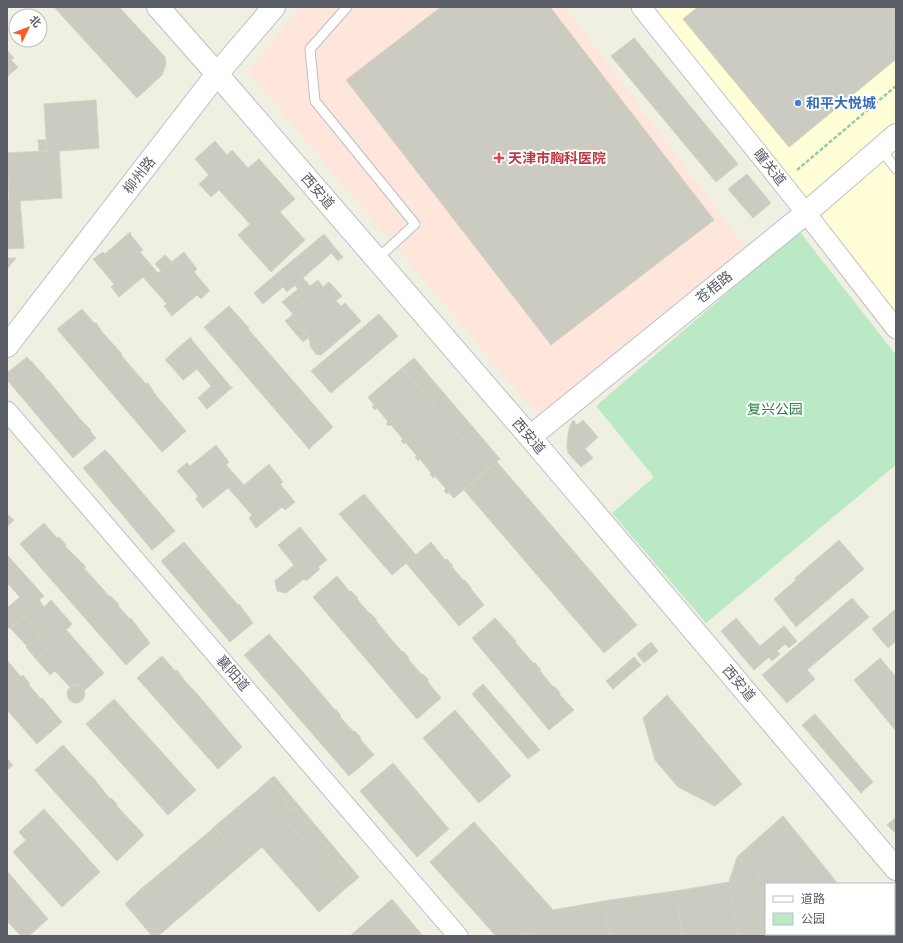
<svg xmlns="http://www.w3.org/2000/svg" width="903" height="943" viewBox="0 0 903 943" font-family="Ubuntu,'Noto Sans SC',sans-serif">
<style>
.commercial{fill:#fffed7}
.medical{fill:#fee6dc}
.green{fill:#bce9c5}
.building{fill:#cccbc1;stroke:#d4d2c0}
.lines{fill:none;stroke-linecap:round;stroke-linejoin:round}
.lane-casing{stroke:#bcbec5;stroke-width:11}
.street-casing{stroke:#bcbec5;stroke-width:21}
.secondary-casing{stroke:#bdbfc7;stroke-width:24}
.path{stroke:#94cbaf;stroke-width:2.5;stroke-dasharray:4 2;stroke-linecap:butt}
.lane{stroke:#fff;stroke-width:9}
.street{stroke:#fff;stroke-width:19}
.secondary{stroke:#fff;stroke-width:22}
.shop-dot{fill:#3f7fe0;stroke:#fff;stroke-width:1.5}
.health-dot{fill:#e0444e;stroke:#fff;stroke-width:1.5}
.labels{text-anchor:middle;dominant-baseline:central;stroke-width:4;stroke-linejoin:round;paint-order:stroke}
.shop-label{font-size:14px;font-weight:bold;fill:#366cbe;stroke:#fff;text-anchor:start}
.health-label{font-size:14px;font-weight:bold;fill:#be3a42;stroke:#fff;text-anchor:start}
.street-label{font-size:14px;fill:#5a5d65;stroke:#fff}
.park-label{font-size:14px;fill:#2b8342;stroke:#fff}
</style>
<rect width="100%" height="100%" fill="#efefe2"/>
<path class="commercial" d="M638,7H896V323Z"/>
<path class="medical" d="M300,7H565L747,249L539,416L248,72Z"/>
<path class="green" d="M799,231L896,355V465L706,623L612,513L654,477L596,406Z"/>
<path class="building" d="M54,7H119L165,57L166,64L162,75L137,98Z
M441,7H550L714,220L551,345L346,80Z
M698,7H896V59L789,147L683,19Z
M698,7H760L799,53L851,7H858L896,53V59L789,147L683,19Z
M634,38L738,164L716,182L611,56Z
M7,50L14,58L11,60L18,67L7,77Z
M96,100L99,148L59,151L62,198L20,201L24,248L7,249V200H9L7,153L47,151L44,104Z
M38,140H46L47,151H39Z
M215,141L227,155L232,150L248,168L259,159L295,199L280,212L305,240L271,272L238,235L250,224L219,190L211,197L199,184L209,175L195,159Z
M747,174L771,203L753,218L728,189Z
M130,232L131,233L130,234L143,250L140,252L158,273L184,252L197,269L194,272L210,291H209L201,299L197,295L172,316L164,306L167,304L143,277L119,297L111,287L114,284L93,259L103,252L105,254Z
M324,234L336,249L287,292L275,275Z
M336,249L343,257L338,261L331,253Z
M165,255L172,262L161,271L155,264Z
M7,258H16L7,269Z
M275,275L284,286L263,304L254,293Z
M303,278L310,286L318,280L323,287L313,295L307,289L297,297L305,306L294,315L282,302L298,289L294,285Z
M329,282L342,296L336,301L341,306L345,303L361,321L327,350L313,335L309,338L291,316L292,314L294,315L305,306L297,297L307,289L313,295Z
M229,306L249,328L248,329L333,427L309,449L204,327Z
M82,309L94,323H96L102,332L122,354L121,355L146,384L148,383L154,392V393L186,431L162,452L57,329Z
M379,314L398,336L331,393L311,371Z
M291,316L309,337L303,342L285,321Z
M313,335L327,350L321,355L316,354L310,346V341L308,338Z
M191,337V339L231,387H233L207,409L198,398L211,386L197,369L183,380L171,366L185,354L179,347Z
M179,347L185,354L171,366L165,360Z
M27,357L43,374L47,380H48L81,420L91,430L90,431L96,438L73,458L8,381V372Z
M414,358L500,459L488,469L402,368Z
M402,368L488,469L454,498L448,492L447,494L444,491L446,489L435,476L433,478L430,474L431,473L420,459L418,461L415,457L417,456L405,442L404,444L401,441L403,439L391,425L390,426L386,424L388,422L377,408L375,410L372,407L374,405L368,397Z
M573,420L577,425L583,420L598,437L585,449L593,458L581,467L568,453L567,447L568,434L570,426Z
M216,445L229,462L226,465L244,485L269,464L283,482L280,484L295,502L285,510L282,507L256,528L249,518L252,515L228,488L203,508L196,499L198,496L177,471L187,463L190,466Z
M105,450L112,457L175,531L152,550L83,468Z
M497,462L637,625L604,653L464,490Z
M364,494L416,555L392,575L339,514Z
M7,514L14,520L7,527Z
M44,523L57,538L59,537L66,545L65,546L86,567L84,568L110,597L111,596L119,605L118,606L130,619L131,618L133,621L150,643L126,665L20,544Z
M300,527L327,560L318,567L320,569L306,581L304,579L286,593L277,591L275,581L294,565L278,545Z
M839,540L864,569L796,627L774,599L796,580L795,578Z
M184,542L238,605L239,604L253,623L230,642L161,561Z
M431,542L445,560L447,559L453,566L452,567L464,581L465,580L471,588V589L484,605L459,626L406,563Z
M8,556L44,596L39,600L44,607L51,600L72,624L66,630L68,632L36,659L26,647L40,635L24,616L10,629L7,626V608L20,597L7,583Z
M337,576L350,592L351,591L358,598L357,599L369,613H370L377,620L376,621L402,652L403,651L409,658L408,659L422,675L423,674L429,680L427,681L441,698L417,719L313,597Z
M852,598L869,617L807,670L815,679L787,703L762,675Z
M896,609V641L888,648L872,629Z
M24,616L40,635L27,646L10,628Z
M495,618L516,641L515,642L533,663H535L541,670L540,671L553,687L554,686L560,693L559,694L574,710L549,730L472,638Z
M736,618L760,646L784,626L797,641L789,648L785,644L777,651L780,654L772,661L769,657L754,670L721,631Z
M68,632L104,673L85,690L78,684L73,685L70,687L55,671L50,675L36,659Z
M269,634L308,678L335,710L336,709L341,716L340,717L354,732L355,731L361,738L360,739L374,755L349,776L244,655Z
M651,642L658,651L644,663L637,654Z
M162,656L175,671L177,670L183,678V679L198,695L242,747L218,769L137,678Z
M634,657L641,665L613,689L606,681Z
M880,658L896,677V731L854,680Z
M7,660L21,677L23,675L30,684L29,685L41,699L42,698L62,722L37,744L7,710Z
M483,684L540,750L528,759L472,694Z
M67 694a9 9 0 1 1 18 0a9 9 0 1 1-18 0Z
M667,695L742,784L715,806L678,787L655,760L643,718Z
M114,699L196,790L168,815L86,724Z
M455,710L511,776L479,803L423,738Z
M815,714L873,782L861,793L802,725Z
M63,745L91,776V775L110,799L111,798L117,804L116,805L144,835L117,861L35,770Z
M7,759L13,765L7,770Z
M393,763L449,829L417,857L360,791Z
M274,776L359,877L356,880L337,858L334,862L328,855L331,852L295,809L291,812L285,805L288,802L269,780Z
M269,780L288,802L285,805L291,812L295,809L331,852L328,855L334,862L337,858L356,880L345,889L259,789Z
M259,789L345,889L319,912L262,847L158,936H152L125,904L142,888L153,901L157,897L146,885L177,859L182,866L186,863L180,856L210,831L221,843L224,840L214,827Z
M44,809L100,872L62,907L13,852L26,840L19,832Z
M783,816L838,884H766V934H803L791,936H738L729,882L743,879L757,883L760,874L748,870L737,857Z
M783,816L838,884H766V934H803L791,936H496L430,862L474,822L553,910L604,901L676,891L729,882L737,857Z
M896,817V834L887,825Z
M474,822L553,910L524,936H496L430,862Z
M214,827L224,840L221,843L210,831Z
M180,856L186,863L182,866L177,859Z
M7,871L48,919L29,936H21L7,921Z
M146,885L157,897L153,901L142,888Z
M676,891L683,936H610L604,901Z
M392,899L423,936H350Z"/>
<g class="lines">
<g class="lane-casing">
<path id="lane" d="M347,7L310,49L315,101L415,224L377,259
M880,148L896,169"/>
</g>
<g class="street-casing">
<path id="street" d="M641,7L806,213L896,329
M7,411L458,936"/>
</g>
<g class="secondary-casing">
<path id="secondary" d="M158,7L217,74L530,437L896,869
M7,346L217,74L274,7
M530,437L806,213L896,135"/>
</g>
<path class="path" d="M797,170L896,86"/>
<use href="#lane" class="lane"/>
<use href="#street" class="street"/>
<use href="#secondary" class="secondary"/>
</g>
<circle class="shop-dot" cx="798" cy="103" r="4"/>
<path class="health-dot" d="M497 152h4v4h4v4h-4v4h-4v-4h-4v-4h4z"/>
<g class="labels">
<g class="shop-label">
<text x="806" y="103">和平大悦城</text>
</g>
<g class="health-label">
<text x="508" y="158">天津市胸科医院</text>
</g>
<g class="street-label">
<text transform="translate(770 167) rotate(51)">瞳关道</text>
<text transform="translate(139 175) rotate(-52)">柳州路</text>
<text transform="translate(318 191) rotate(49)">西安道</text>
<text transform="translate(714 287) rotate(-39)">苍梧路</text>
<text transform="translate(529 436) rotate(49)">西安道</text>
<text transform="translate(233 673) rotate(49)">襄阳道</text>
<text transform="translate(739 683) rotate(50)">西安道</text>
</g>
<g class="park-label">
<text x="775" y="409">复兴公园</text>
</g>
</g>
<rect width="903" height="943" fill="none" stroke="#5a5d65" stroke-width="16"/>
<rect x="765" y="883" width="130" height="52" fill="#ffffff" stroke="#bdbec1"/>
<rect x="773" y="896" width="20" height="6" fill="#ffffff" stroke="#bdbec1"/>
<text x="801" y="903" font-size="12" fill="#5a5d65">道路</text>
<rect x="773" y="913" width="20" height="12" fill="#bce9c5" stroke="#bdbec1"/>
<text x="801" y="923" font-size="12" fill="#5a5d65">公园</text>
<g transform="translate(28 28) rotate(47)"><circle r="19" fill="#ffffff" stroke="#bdbec1"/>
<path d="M0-3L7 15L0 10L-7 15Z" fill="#fb5b1c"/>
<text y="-6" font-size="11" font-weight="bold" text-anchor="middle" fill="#5a5d65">北</text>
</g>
</svg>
